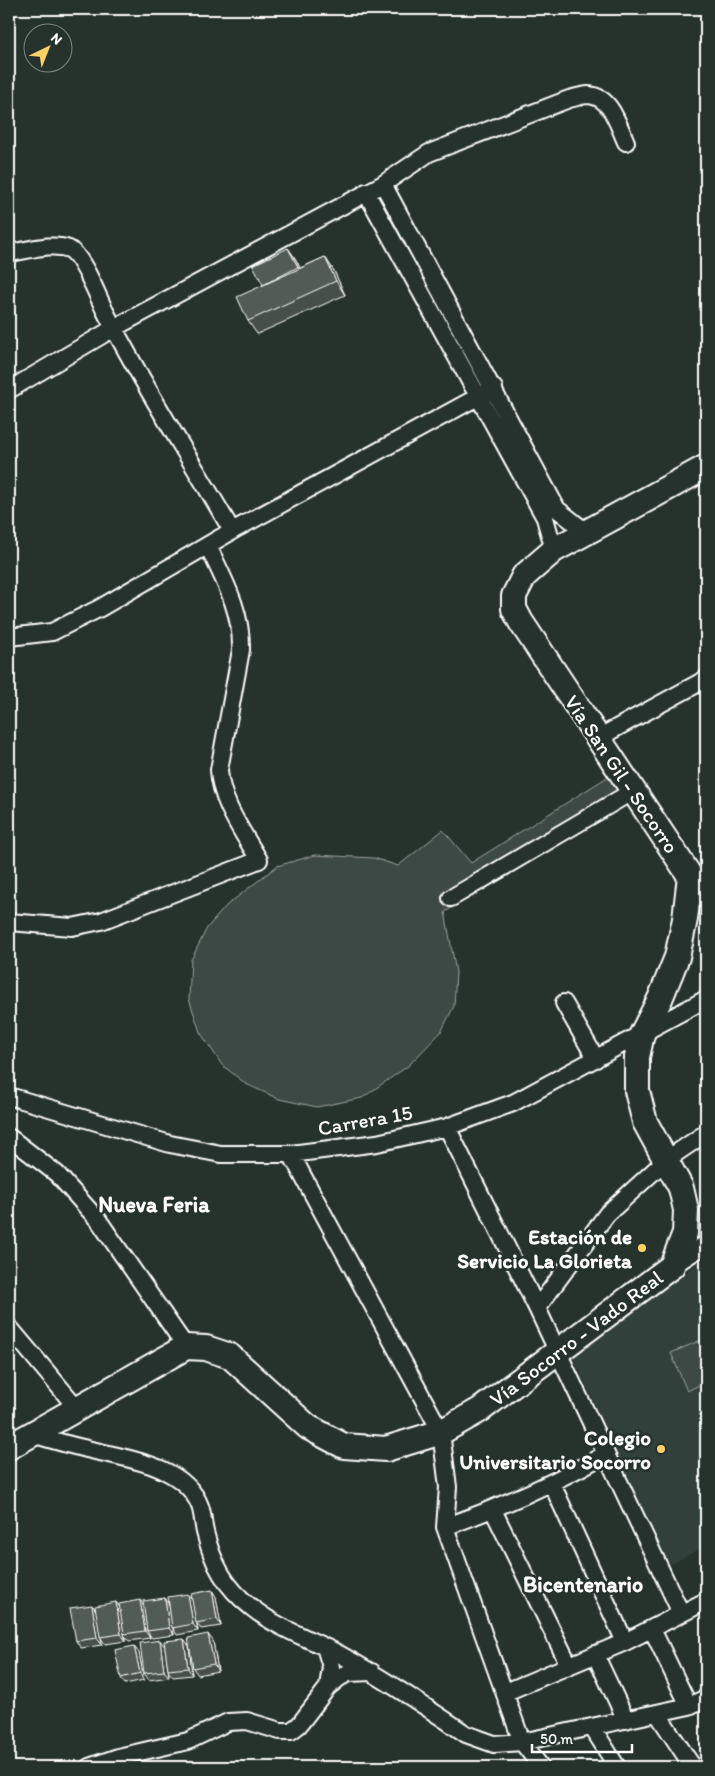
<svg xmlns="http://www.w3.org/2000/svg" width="715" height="1776" viewBox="0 0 715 1776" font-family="Itim,sans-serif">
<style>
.built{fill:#333f3a}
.green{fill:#3e4944;stroke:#9ea4a2}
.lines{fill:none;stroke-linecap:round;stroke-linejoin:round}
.minor-casing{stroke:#fff;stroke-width:20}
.highway-casing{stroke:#fff;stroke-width:28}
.minor{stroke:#26332d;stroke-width:16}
.highway{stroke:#26332d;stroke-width:24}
.wall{fill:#464f4b;stroke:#fff}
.shaded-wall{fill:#39403d;stroke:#fff}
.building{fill:#515c57;stroke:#fff}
.poi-dot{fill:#ffd166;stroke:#26332d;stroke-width:2}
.labels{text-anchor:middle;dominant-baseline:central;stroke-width:5;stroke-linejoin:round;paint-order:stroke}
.street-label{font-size:21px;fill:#fff;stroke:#26332d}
.poi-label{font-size:21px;font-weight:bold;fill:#fff;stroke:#26332d;text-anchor:end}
.neighbourhood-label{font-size:22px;font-weight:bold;fill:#fff;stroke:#26332d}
</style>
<rect width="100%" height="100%" fill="#26332d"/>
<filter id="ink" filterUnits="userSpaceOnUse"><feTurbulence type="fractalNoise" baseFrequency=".02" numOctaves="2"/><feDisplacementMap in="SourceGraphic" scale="10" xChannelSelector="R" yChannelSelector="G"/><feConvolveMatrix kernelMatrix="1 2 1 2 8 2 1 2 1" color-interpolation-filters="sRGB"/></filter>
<g filter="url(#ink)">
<path class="built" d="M706,1258V1546L669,1565L571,1353Z"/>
<path class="green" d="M609,776L630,803L445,912L456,972L454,1006L441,1032L408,1066L362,1098L317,1107L279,1099L246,1084L222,1065L200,1032L189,999L191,960L207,928L227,905L277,866L315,855L374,858L398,866L443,830L471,863Z
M706,1338V1382L687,1391L671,1353Z"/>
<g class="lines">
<g class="minor-casing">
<path id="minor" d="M383,184L557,509L586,532
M366,192L545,518L554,550
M9,253C27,251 51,242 69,249C82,255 98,297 105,311C143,386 190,458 232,531
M9,390L114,328L383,184L429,153L569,99C575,98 582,95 588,95C611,96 618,125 626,142
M9,637L52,632L100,608L232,531L494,388
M598,738L706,679
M690,876L706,901
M451,898L633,791
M9,922L72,927L101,921L259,860C243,832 221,803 219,770L241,650C242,611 224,580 208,546
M564,1003L596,1059
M9,1096L170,1144L221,1154H291L377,1143L447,1127L513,1103L706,999
M447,1127L537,1308L681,1613
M9,1137L57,1174L99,1221L186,1347
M291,1154L441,1432L448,1487L445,1527L522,1742L541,1767
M672,1266L706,1244
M537,1308L607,1214L666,1160L706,1133
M9,1327L77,1408
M32,1434C49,1439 65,1444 83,1448C120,1458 184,1463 200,1506C203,1514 203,1524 205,1532C213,1564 225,1587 251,1607C278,1629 311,1639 341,1655C385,1679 425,1706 466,1734L494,1744L522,1742L689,1706L706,1698
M552,1484L625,1642
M493,1510L569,1665
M445,1527C501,1507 554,1483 606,1454
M652,1629L689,1706
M325,1647L331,1667L328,1687
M595,1654L626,1720
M506,1692L625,1642L706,1601
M657,1713L693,1767
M592,1727L617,1767
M89,1767L118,1757L188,1741L228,1722L247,1721L280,1731H291L299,1725L328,1687L339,1678L348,1673L372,1672"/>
</g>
<g class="highway-casing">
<path id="highway" d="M9,1447L186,1347L206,1348L230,1356L308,1427L344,1446L386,1449L441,1432L480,1410L672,1266L685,1233L686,1210L681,1188L645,1122L637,1091V1057L642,1034L660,999L677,957L685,919L690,876L521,622L514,609V596L524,576L554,550L706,467"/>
</g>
<use href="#minor" class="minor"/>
<use href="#highway" class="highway"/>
</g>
<path class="wall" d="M288,248L295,258L300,268L325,257L334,271L345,295L257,334L248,321L263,285Z
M212,1590L216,1597L221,1626L201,1629L197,1624L198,1631L177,1635L173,1628L174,1635L152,1638L149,1634L150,1638L129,1641L125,1636L126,1641L105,1644L101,1638L102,1645L81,1648L76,1641L92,1605L96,1611L116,1602L120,1608L144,1606L165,1598L169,1604L192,1599Z
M184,1639L189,1646L192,1675L173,1677L168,1671L169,1677L149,1680L144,1673L165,1647Z
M213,1641L218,1671L198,1675L193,1668Z
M139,1653L144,1680L125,1684L121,1678Z"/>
<path class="shaded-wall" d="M288,248L295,258L305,277L298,267Z
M325,257L334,271L345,295L336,281Z
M212,1590L216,1597L221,1626L217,1619Z
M188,1594L193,1601L198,1631L193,1624Z
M165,1598L169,1605L174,1635L169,1628Z
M140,1600L145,1607L147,1631L149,1634L150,1638L145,1631Z
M116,1602L121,1609L124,1634L126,1641L121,1634Z
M92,1605L97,1612L102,1645L97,1638Z
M208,1634L213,1641L218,1671L214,1664Z
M184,1639L189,1646L192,1675L188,1668Z
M160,1640L165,1647L169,1677L164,1671Z
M134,1646L139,1653L144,1680L140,1673Z"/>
<path class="building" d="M288,248L298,267L263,285L253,265Z
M325,257L336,281L248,321L237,297Z
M212,1590L217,1619L196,1623L191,1594Z
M188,1594L193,1624L172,1628L168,1597Z
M165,1598L169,1628L147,1631L143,1601Z
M140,1600L145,1631L124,1634L119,1604Z
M116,1602L121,1634L100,1637L95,1606Z
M92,1605L97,1638L76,1641L70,1608Z
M208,1634L214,1664L193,1668L188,1638Z
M184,1639L188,1668L168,1670L164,1641Z
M160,1640L164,1671L144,1673L140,1643Z
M134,1646L140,1673L121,1678L115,1650Z
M107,1763L109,1767H92Z"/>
</g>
<g class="poi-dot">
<circle cx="642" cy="1248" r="5"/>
<circle cx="661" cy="1449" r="5"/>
</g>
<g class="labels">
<g class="street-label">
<text transform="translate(622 774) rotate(56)">Vía San Gil - Socorro</text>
<text transform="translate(365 1120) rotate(-10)">Carrera 15</text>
<text transform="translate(576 1338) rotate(-37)">Vía Socorro - Vado Real</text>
</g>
<g class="poi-label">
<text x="632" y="1236">Estación de<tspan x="632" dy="24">Servicio La Glorieta</tspan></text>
<text x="651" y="1437">Colegio<tspan x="651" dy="24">Universitario Socorro</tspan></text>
</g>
<g class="neighbourhood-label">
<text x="154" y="1204">Nueva Feria</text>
<text x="583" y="1584">Bicentenario</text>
</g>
</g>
<rect width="715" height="1776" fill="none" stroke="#26332d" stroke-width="30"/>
<rect x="15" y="15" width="685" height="1746" fill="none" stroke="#fff" stroke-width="2" filter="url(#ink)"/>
<g transform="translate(48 48) rotate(43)"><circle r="24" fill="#26332d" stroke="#7d8581"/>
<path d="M0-4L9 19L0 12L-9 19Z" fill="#ffd166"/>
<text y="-8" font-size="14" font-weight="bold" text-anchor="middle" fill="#ffffff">N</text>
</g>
<path d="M532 1744v8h100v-8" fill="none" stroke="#ffffff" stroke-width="2.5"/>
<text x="540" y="1744" font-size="15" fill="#ffffff" stroke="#26332d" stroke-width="4" paint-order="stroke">50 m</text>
</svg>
